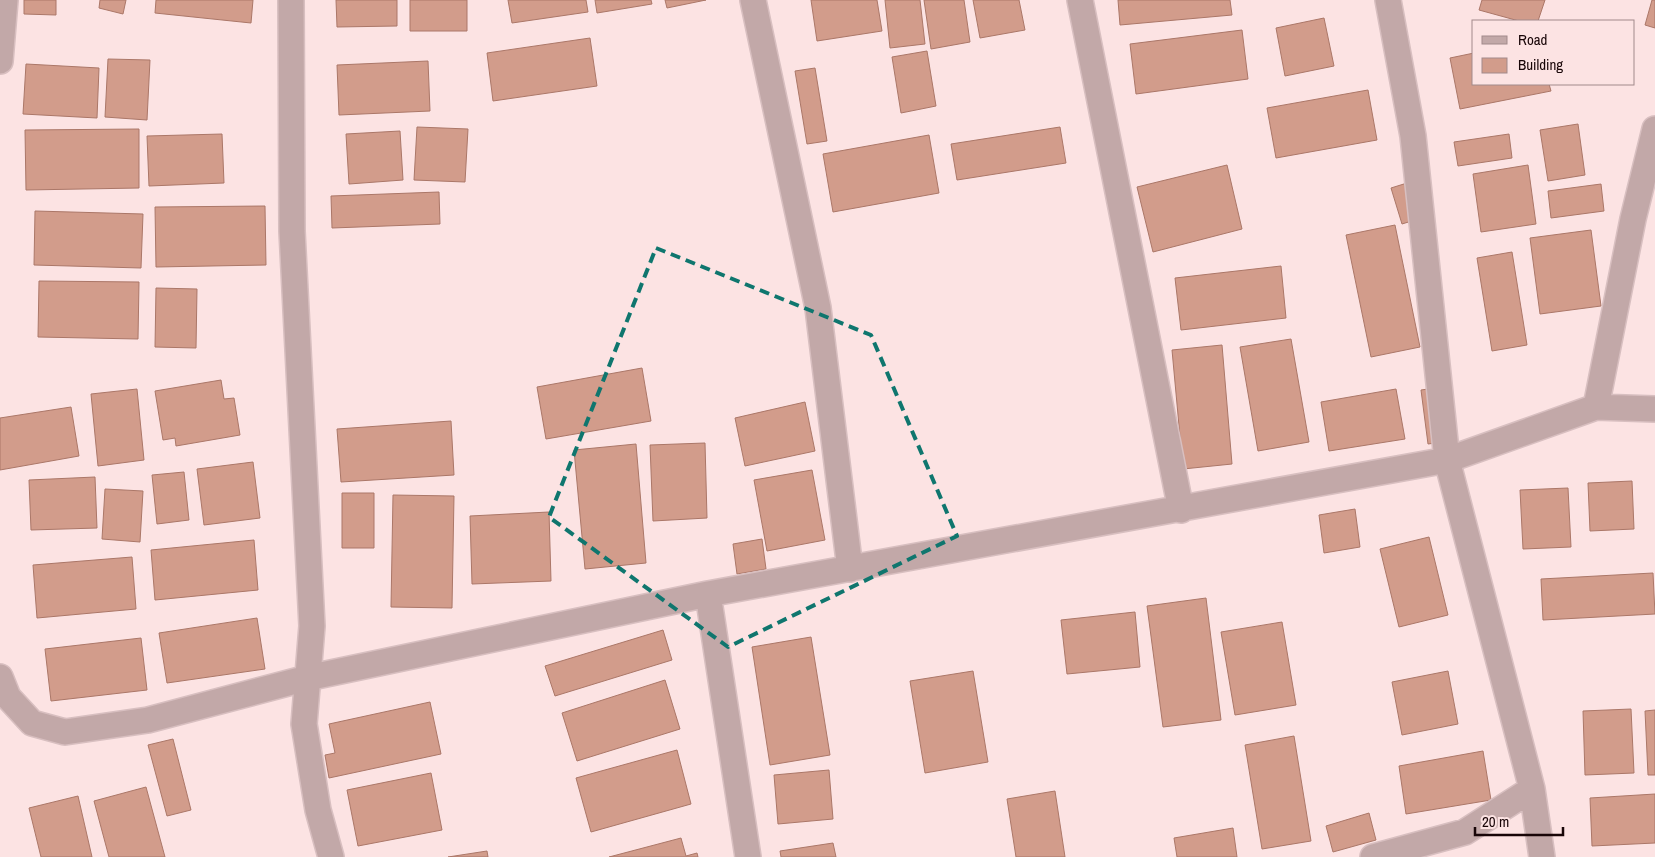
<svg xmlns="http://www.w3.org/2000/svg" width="1655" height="857" viewBox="0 0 1655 857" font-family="'Archivo Narrow',sans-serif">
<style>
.building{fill:#d29c8b;stroke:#ab7768}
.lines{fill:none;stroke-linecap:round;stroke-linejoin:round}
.minor-casing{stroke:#d8bfc0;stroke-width:28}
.minor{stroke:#c2a8a8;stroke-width:25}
.marked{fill:none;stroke:#0f766e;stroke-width:4;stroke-dasharray:10 6;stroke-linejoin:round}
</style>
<rect width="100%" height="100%" fill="#fce3e3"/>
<path class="building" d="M24,0H56V15L24,14Z
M100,0H126L123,14L99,8Z
M156,0H253L251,23L155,13Z
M336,0H397V26L337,27Z
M410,0H467V31H410Z
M508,0H586L588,12L512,23Z
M595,0H651L652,4L597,13Z
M665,0H706L667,8Z
M811,0H877L882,31L817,41Z
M885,0H920L925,44L890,48Z
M924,0H964L970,42L931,49Z
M973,0H1019L1025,30L980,38Z
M1118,0H1230L1232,15L1120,25Z
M1482,0H1545L1538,21H1519L1479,10Z
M1652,0H1655V28L1645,25Z
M1324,18L1334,66L1285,76L1276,28Z
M1242,30L1248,79L1136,94L1130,44Z
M590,38L597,86L493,101L487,53Z
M927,51L936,106L901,113L892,57Z
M1474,53V84H1549L1551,91L1460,109L1450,58Z
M108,59L150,60L147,120L105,117Z
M428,61L430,111L339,115L337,65Z
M26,64L99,68L97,118L23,114Z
M815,68L827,141L807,144L795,71Z
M1368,90L1377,140L1276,158L1267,108Z
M1578,124L1585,175L1548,181L1540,130Z
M417,127L468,129L465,182L414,180Z
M1060,127L1066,163L957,180L951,144Z
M139,129V188L26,190L25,130Z
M400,131L403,180L349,184L346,134Z
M222,134L224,183L149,186L147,136Z
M1509,134L1512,158L1458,166L1454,142Z
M929,135L939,193L833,212L823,154Z
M1227,165L1242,229L1153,252L1137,187Z
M1528,165L1536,224L1481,232L1473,174Z
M1407,183L1418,219L1402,224L1391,188Z
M1601,184L1604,211L1551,218L1548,191Z
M439,192L440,224L332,228L331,196Z
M265,206L266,265L156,267L155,207Z
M35,211L143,214L141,268L34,265Z
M1395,225L1420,347L1371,357L1346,235Z
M1591,230L1601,306L1540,314L1530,238Z
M1512,252L1527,345L1492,351L1477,258Z
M1281,266L1286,318L1181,330L1175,278Z
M39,281L139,282L138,339L38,337Z
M156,288L197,289L196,348L155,347Z
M1291,339L1309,442L1258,451L1240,347Z
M1222,345L1232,464L1183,469L1172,350Z
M642,368L651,421L546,439L537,387Z
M221,380L224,399L234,398L240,435L176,446L175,438L163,440L155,391Z
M1435,388L1443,442L1428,444L1421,390Z
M137,389L144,460L98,466L91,394Z
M1396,389L1405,439L1329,451L1321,402Z
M805,402L815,451L745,466L735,418Z
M71,407L79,456L0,470V418Z
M451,421L454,475L341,482L337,429Z
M705,443L707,518L653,521L650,445Z
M636,444L646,563L585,569L574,450Z
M253,462L260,518L204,525L197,469Z
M812,470L825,540L767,551L754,480Z
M184,472L189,520L157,524L152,475Z
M95,477L97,528L31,530L29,480Z
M1632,481L1634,529L1590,531L1588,483Z
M1568,488L1571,547L1523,549L1520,490Z
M105,489L143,491L140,542L102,539Z
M342,493H374V548H342Z
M393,495L454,496L452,608L391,607Z
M1355,509L1360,547L1324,553L1319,515Z
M549,512L551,581L472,584L470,516Z
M1429,537L1448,615L1399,627L1380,549Z
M762,539L766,569L737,574L733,544Z
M254,540L258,590L155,600L151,550Z
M132,557L136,609L37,618L33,565Z
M1653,573L1655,614L1543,620L1541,579Z
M1206,598L1221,720L1163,727L1147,606Z
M1135,612L1140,667L1067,674L1061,620Z
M257,618L265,669L167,683L159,633Z
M1282,622L1296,705L1235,715L1221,632Z
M663,630L672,660L555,696L545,666Z
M811,637L830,755L770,765L752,647Z
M141,638L147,690L51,701L45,649Z
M973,671L988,762L925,773L910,681Z
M1448,671L1458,724L1402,735L1392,682Z
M665,680L680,729L577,761L562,713Z
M430,702L441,754L329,778L325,755L335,753L329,724Z
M1631,709L1634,773L1585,775L1583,711Z
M1655,710V775H1648L1645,711Z
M1294,736L1311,841L1262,849L1245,745Z
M173,739L191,810L167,816L148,745Z
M677,750L691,804L591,832L576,778Z
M1483,751L1491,800L1406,814L1399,766Z
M829,770L833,819L778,824L774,775Z
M431,773L442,830L358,846L347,790Z
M146,787L165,857H109L94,801Z
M1055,791L1065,857H1016L1007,799Z
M1655,794V843L1592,846L1590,798Z
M78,796L92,857H41L29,808Z
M1369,813L1376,840L1333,852L1326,826Z
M1233,828L1237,857H1177L1174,838Z
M681,838L686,856L697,853L698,857H609Z
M833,843L836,857H781L780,851Z
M487,851L488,857H448Z"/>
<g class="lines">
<g class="minor-casing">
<path id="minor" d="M291,0L292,231L312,626L304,724L318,810L331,857
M753,0L818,308L850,569
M1080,0L1181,510
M1388,0L1413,136L1447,460L1532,789L1542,857
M0,61L5,0
M1596,407L1633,219L1655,129
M708,594L748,857
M0,677L8,697L32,723L65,732L148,720L307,678L708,594L1447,460L1596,407L1655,409
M1373,857L1465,832L1532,789"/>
</g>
<use href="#minor" class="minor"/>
</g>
<path class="marked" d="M656,248L871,335L957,536L728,647L549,517Z"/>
<rect x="1472" y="20" width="162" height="65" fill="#fce3e3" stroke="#a18a8b"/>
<rect x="1482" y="36" width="25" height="8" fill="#c2a8a8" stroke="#a18a8b"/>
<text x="1518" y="45" font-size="15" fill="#180507">Road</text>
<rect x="1482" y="58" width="25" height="15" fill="#d29c8b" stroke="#a18a8b"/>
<text x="1518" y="70" font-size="15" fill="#180507">Building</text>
<path d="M1475 827v8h88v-8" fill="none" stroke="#180507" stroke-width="2.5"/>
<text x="1482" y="827" font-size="15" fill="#180507" stroke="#fce3e3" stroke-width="4" paint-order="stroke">20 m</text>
</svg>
